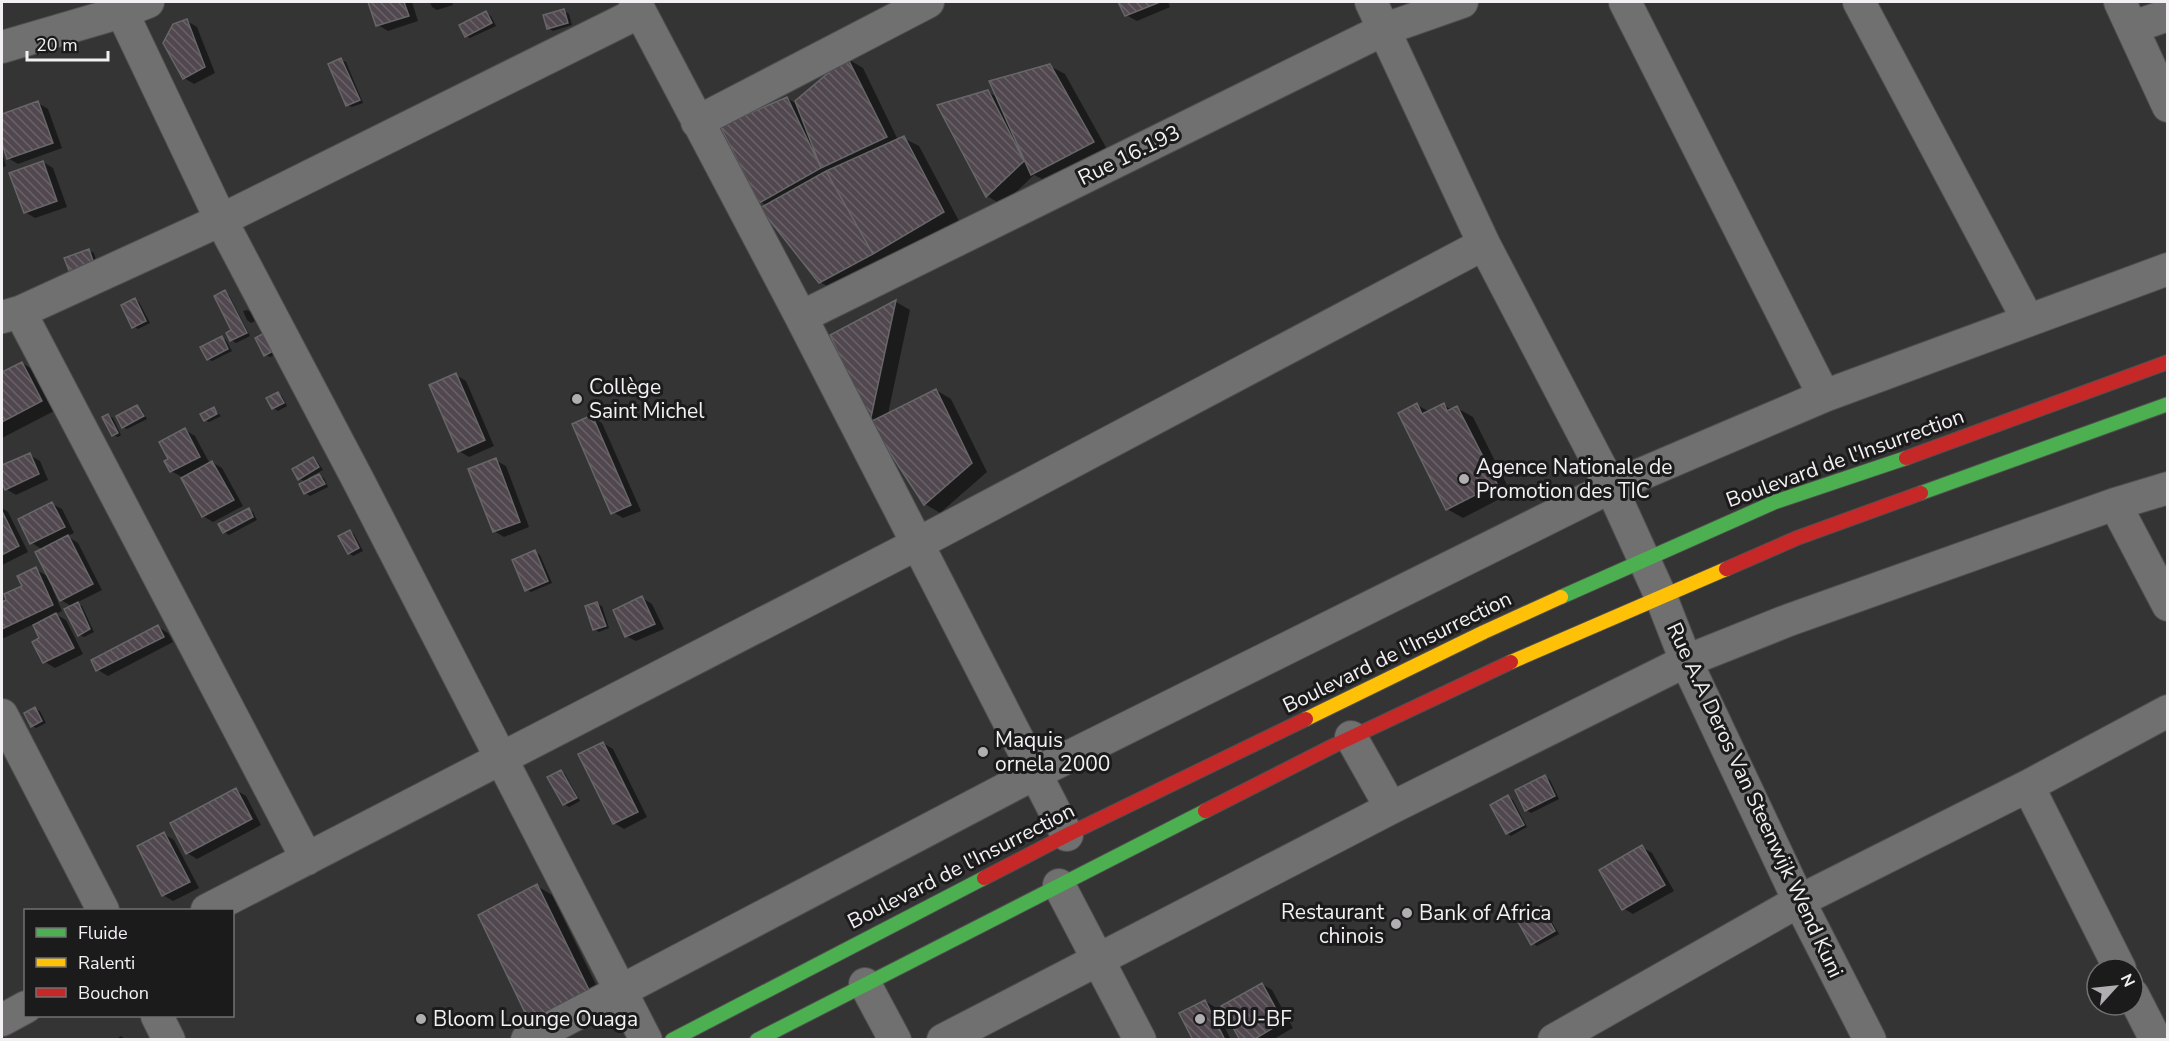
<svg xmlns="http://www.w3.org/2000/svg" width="2169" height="1041" viewBox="0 0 2169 1041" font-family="'Nunito Sans',sans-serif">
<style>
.shadow{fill:#0007}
.building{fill:url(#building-back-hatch);stroke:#686768;stroke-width:1.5}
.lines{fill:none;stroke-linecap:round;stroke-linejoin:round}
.street-casing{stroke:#504f50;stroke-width:34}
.fast-casing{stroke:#504f50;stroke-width:16}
.slow-casing{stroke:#504f50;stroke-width:16}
.jam-casing{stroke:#504f50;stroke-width:16}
.street{stroke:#707070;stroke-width:32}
.fast{stroke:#4caf50;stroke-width:14}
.slow{stroke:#ffc107;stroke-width:14}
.jam{stroke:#c62828;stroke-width:14}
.poi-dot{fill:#b0aeb0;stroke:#1c1b1c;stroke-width:2}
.labels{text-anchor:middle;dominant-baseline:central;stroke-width:6;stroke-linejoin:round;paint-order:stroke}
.street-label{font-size:21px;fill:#f2f0f2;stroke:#1c1b1c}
.poi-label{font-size:21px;fill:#f2f0f2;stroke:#1c1b1c;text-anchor:start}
</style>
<defs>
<pattern id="building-back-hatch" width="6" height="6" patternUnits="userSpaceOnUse" patternTransform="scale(1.5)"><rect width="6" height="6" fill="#50474f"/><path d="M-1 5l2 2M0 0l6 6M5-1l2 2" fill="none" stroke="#6a6269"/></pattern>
</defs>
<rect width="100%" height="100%" fill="#343434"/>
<path class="shadow" d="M370,2H412L418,21L388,31L378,25Z
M430,2H452L453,5L437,10L432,7Z
M1120,2H1168L1170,7L1137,21L1126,15Z
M564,11L569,14L572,25L553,31L548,28Z
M486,13L491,16L496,26L470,38L466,36Z
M187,21L197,27L215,73L194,84L184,78Z
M848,59L863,68L898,140L903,138L919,146L959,221L836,291L820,282L767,206L760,201L787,98L798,105Z
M341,60L346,62L363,103L352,107L348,105Z
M1050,66L1065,74L1108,151L1048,182L1034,175L1002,205L987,196L988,92L997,97Z
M38,103L48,109L62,148L18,164L8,158L2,138V116Z
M2,152L6,166L2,168Z
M43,162L53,168L67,207L35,218L25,212Z
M89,250L94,253L98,266L66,258Z
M225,292L229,295L250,336L236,343L231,340L233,331Z
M135,300L139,302L150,323L138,329L134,326Z
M896,302L910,310L888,414L936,390L951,399L987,472L940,513L925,504L871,421L832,336Z
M247,310L251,312L255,321L251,323L247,320L243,311Z
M222,338L226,340L232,351L212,361L208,359Z
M257,339L279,353L270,357L266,355Z
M22,363L37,372L56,410L2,438V374Z
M456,375L466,381L494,446L469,457L459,451Z
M278,394L282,396L287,406L278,411L273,408Z
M1417,405L1430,412L1444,405L1452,410L1457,408L1473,417L1511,493L1463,518L1447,509Z
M137,407L142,410L147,419L127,429L123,427Z
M214,409L221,416L209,422L205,420Z
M108,416L113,418L121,435L118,437L113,435Z
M592,417L602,423L641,511L623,518L613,512Z
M185,430L195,436L210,464L212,462L222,468L243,506L213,522L203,516L182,477L171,471L170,460Z
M30,455L40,461L48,480L16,495L6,489L2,479V467Z
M313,459L317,461L323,470L308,478L309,481L319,476L324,478L328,487L310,496L306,493L305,482L299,478Z
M495,460L506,466L529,527L504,537L494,531Z
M52,504L62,509L74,533L67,536L78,543L102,590L76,603L82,606L94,632L84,637L79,635L73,607L61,600L54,586L52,588L62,611L55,614L66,620L83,654L55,668L45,662L34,642L41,639L34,624L4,638L2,637V603L24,587L35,569L49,577L43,550L32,543L20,520Z
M2,508L8,512L28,552L2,565Z
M249,510L253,512L257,520L229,535L224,532Z
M350,531L354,534L363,551L353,556L349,553Z
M535,552L540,555L552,583L531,592L526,589Z
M642,598L652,604L664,629L636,641L626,636Z
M597,604L602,606L609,628L599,632L594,629Z
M158,627L168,633L173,642L108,676L98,670Z
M35,709L40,711L46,723L36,728L32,726Z
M603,743L613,749L647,817L624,829L614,823Z
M561,771L565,774L580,801L569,807L564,804Z
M1545,777L1550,780L1559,799L1531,813L1526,810Z
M236,790L246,796L261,825L197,859L187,853Z
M1508,797L1513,800L1527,827L1511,836L1507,833Z
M164,834L174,840L199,888L173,901L163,895Z
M1642,847L1652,853L1674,891L1633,914L1623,908Z
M537,886L552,895L604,1001L547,1031Z
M1541,908L1545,911L1559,934L1537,946L1532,943Z
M1262,984L1272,990L1293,1028L1272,1040H1242Z
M1205,1001L1215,1007L1231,1040H1194Z
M121,1036L126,1040H115Z"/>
<path class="building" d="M368,2H404L409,16L376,26Z
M1118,2H1160L1125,16Z
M564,9L568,23L547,29L543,15Z
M486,11L492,23L465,37L459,25Z
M187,19L205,67L183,79L163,43L173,24Z
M847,57L887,137L821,168L795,101Z
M341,58L360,100L346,106L328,64Z
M1050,64L1094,142L1031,175L989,81Z
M988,90L1024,161L986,197L937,105Z
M787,97L821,168L759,203L720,126Z
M38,101L53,143L7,159L2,143V114Z
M904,136L944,212L873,254L826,171Z
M43,161L57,201L24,213L9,173Z
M826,171L873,254L819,283L760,208Z
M89,249L94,264L70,273L64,258Z
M225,290L247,333L230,341L226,333L231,330L214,296Z
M135,298L146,321L132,328L121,305Z
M896,300L870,422L830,335Z
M266,332L275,350L264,356L255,338Z
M222,336L228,349L207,360L200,347Z
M22,362L42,401L2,422V372Z
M456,373L485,440L458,452L429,385Z
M936,389L972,463L924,505L870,422Z
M278,392L284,403L272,409L266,398Z
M1417,403L1422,414L1444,403L1447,411L1457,406L1497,484L1446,510L1398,413Z
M137,405L144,416L122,428L116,416Z
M214,407L217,414L204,421L200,414Z
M108,414L118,433L112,436L102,417Z
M592,415L631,505L611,514L572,424Z
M185,428L200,457L170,472L164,461L168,459L159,442Z
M30,453L39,474L5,490L2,482V465Z
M313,457L319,467L298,480L292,469Z
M496,458L520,522L493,532L468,469Z
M212,461L234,500L202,517L181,478Z
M319,474L325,484L304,494L299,484Z
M52,502L65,527L30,544L18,519Z
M249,508L253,517L223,533L218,524Z
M2,511L19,546L2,555Z
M350,530L359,548L348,554L338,536Z
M68,535L93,584L60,601L35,552Z
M535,550L548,581L525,591L512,560Z
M36,567L53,605L2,629V602L6,600L4,594L22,586L17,576Z
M642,596L655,624L625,637L613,610Z
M78,602L90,629L78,636L64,609Z
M597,602L606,626L593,630L585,606Z
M56,613L74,648L43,663L32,642L39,638L33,625Z
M158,625L164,637L96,671L91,660Z
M35,707L42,721L31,727L24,713Z
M603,742L638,812L613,824L578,754Z
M561,770L577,798L563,805L547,777Z
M1545,775L1555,796L1525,811L1515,790Z
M236,788L252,819L186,854L170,823Z
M1508,795L1524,825L1506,834L1490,805Z
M164,832L190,882L162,896L137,846Z
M1642,845L1665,885L1622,910L1599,870Z
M537,884L590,992L530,1023L478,915Z
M1541,906L1555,931L1531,945L1517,920Z
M1262,983L1283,1022L1253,1040H1240L1221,1006Z
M1205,1000L1225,1040H1193L1179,1013Z"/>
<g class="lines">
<g class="street-casing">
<path id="street" d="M635,2L801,317L1067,835
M1371,2L1484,244L1611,487L1661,597L1686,661L1799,901L1870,1040
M1625,2L1824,396
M1859,2L2028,320
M2120,2L2168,106
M122,12L221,220L358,480L646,1040
M2133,27L2168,15
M2,47L122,12L148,2
M697,122L928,2
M20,312L307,859
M2,317L20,312L221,220L640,12
M801,317L1385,29L1462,2
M2115,504L2168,605
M2,715L103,910
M1351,737L1391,808
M2028,786L2120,969
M1059,885L1140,1040
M207,910L917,544L1484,244
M865,984L895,1040
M2133,995L2156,1040
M157,1016L169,1040
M2,1020L26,1007
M527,1040L1036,773L1611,487L1824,396L2168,269
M943,1040L1391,808L1686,661L1789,620L2115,504L2168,488
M1554,1040L1799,901L2028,786L2168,711"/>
</g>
<g class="fast-casing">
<path id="fast" d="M1921,493L2168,404
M1561,597L1775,502L1906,458
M672,1040L984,878
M757,1040L1205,811"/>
</g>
<g class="slow-casing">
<path id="slow" d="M1511,662L1726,569
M1306,719L1484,632L1561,597"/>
</g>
<g class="jam-casing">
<path id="jam" d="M1906,458L2168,362
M1726,569L1797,538L1921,493
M1205,811L1333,746L1511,662
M984,878L1067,835L1306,719"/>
</g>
<use href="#street" class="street"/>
<use href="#fast" class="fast"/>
<use href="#slow" class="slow"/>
<use href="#jam" class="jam"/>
</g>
<g class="poi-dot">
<circle cx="577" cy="399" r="6"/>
<circle cx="1464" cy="479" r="6"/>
<circle cx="983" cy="752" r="6"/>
<circle cx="1407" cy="913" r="6"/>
<circle cx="1396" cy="924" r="6"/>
<circle cx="421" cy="1019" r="6"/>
<circle cx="1200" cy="1019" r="6"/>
</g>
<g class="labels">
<g class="street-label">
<text transform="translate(1129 155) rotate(-26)">Rue 16.193</text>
<text transform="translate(1845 458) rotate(-20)">Boulevard de l'Insurrection</text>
<text transform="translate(1397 652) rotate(-26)">Boulevard de l'Insurrection</text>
<text transform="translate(1755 800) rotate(65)">Rue A.A Deros Van Steenwijk Wend Kuni</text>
<text transform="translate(961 866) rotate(-27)">Boulevard de l'Insurrection</text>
</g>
<g class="poi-label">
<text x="589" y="387">Collège<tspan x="589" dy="24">Saint Michel</tspan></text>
<text x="1476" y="467">Agence Nationale de<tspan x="1476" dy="24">Promotion des TIC</tspan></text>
<text x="995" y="740">Maquis<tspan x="995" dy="24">ornela 2000</tspan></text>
<text x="1384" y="912" text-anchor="end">Restaurant<tspan x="1384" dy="24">chinois</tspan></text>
<text x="1419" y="913">Bank of Africa</text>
<text x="433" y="1019">Bloom Lounge Ouaga</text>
<text x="1212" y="1019">BDU-BF</text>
</g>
</g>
<rect width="2169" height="1041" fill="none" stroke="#f2f0f2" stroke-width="6"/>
<rect x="24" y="909" width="210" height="108" fill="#1c1b1c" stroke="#727072" stroke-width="1.5"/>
<rect x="36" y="928" width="30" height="9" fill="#4caf50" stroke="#727072" stroke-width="1.5"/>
<text x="78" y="939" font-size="18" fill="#f2f0f2">Fluide</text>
<rect x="36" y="958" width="30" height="9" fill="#ffc107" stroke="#727072" stroke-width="1.5"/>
<text x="78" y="969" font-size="18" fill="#f2f0f2">Ralenti</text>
<rect x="36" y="988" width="30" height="9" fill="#c62828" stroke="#727072" stroke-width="1.5"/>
<text x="78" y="999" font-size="18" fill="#f2f0f2">Bouchon</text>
<g transform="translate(2115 987) rotate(63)"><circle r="28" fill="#1c1b1c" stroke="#727072" stroke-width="1.5"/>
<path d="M0-4.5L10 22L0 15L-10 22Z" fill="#b0aeb0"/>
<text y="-9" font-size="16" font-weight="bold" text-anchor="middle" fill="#f2f0f2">N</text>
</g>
<path d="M27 51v9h81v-9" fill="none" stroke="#f2f0f2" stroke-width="3"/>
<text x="36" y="51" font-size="18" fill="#f2f0f2" stroke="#1c1b1c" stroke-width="4.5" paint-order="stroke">20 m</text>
</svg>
